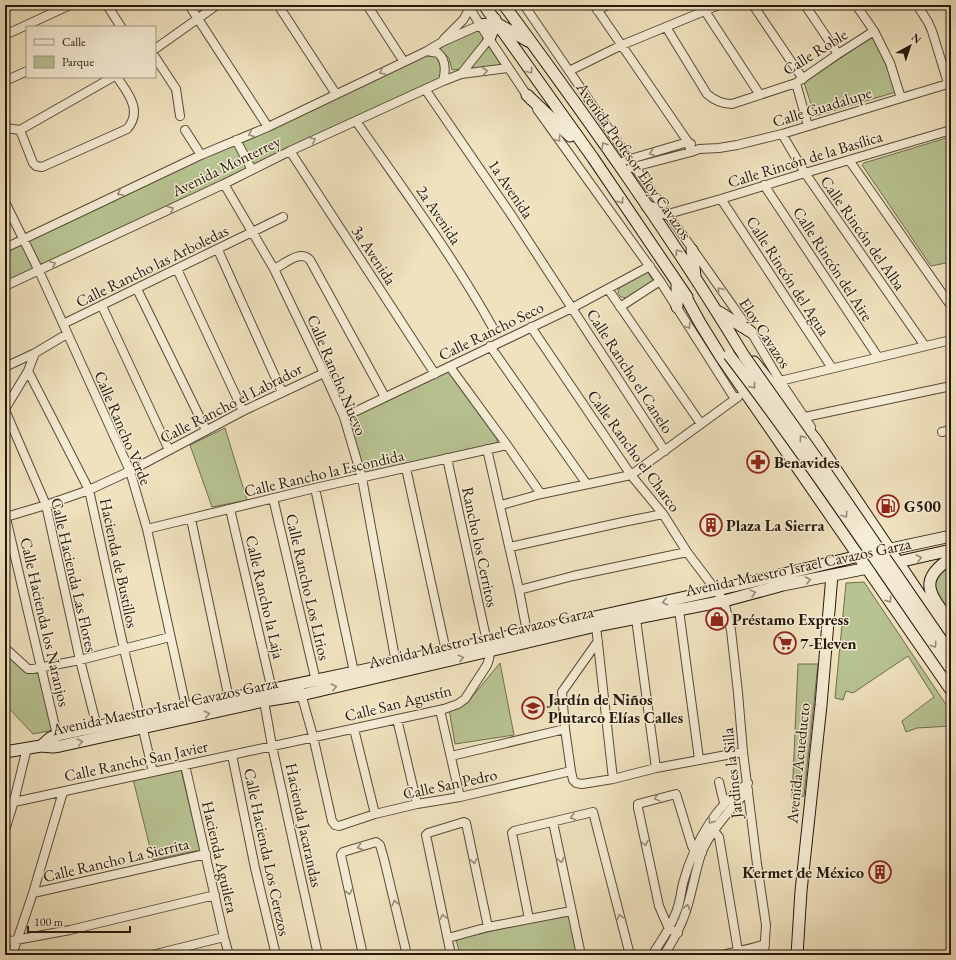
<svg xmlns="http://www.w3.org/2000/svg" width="956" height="960" viewBox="0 0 956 960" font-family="'EB Garamond',serif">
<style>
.green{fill:#b8c392;stroke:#6e6e4f}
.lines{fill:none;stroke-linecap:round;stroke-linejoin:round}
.street-casing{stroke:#584b38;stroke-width:10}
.secondary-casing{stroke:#25190c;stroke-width:13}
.street{stroke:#f5ecd5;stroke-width:8}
.secondary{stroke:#f5ecd5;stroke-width:11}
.secondary-bridge-casing{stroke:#25190c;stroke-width:13;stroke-linecap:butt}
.secondary-bridge{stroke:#f5ecd5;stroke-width:11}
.oneway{stroke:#978d7b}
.labels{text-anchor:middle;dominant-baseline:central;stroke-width:3;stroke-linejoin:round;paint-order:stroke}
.street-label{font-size:16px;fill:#25190c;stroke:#f5ecd5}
.poi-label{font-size:16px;font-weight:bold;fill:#25190c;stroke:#f5ecd5;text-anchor:start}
</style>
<rect width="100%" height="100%" fill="#f0e2be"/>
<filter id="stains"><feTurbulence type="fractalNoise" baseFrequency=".005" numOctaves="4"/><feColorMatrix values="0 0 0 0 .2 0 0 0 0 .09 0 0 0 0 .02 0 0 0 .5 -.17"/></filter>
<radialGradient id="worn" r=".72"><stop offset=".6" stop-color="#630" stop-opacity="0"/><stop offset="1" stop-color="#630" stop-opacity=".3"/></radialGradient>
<path class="green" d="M480,27L487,39L464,69L452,70L449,58L440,49L449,42Z
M873,36L881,51L896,92L815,116L804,83Z
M488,45L501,65L470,69Z
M427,51L440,55L443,81L5,286V248Z
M946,138L951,145V262L931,266L862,165L864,163Z
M647,271L654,282L627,298L621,297L618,293C619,280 637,276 647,271Z
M449,370L497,439V443L365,473L348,418Z
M225,428L247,500L212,507L190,445Z
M951,566V618C946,610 939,602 935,593C929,582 941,570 951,566Z
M864,582L951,712V726L917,728L906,732L902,721L934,697L908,656L853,693L846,691L843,700L835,698L846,583Z
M5,650L28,669L40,668L54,730L33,734L5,704Z
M500,663L514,735L455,744L449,709L467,703Z
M798,664H818L804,796L792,799Z
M181,770L200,850L153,860L133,779Z
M569,914L579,955H460L456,939Z"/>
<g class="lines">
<g class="street-casing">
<path id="street" d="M107,5L121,27
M189,5L268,127
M278,5L336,94
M367,5L404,62
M468,5L480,25L530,100
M524,5L634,166L751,332L780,381L811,427
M594,5L688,142L691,152
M753,5L803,79
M805,5L838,54
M856,5L874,31L890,63L901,98
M917,5L928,22L932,31L948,83
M597,10L608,5
M705,11L760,95
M666,27L707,94C715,101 722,104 732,104L796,83L838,54L874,31
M5,35L70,5
M444,39L463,20L470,8
M155,49L217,5
M427,51L438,53C446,60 446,70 443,81
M155,57L176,89L180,116
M569,71L622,45L719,5
M461,74L489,39
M5,81L27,71
M796,83L808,126
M425,89L510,213L665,451
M537,109L660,281L735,399
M356,121C403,189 453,256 493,328
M5,128L20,130
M20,130L33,163L36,166L42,167L127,129C143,111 128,93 117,77
M20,130L113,77
M185,130L201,155
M782,134L805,173L925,346
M236,140L252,170
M290,151L435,374
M849,160L951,306
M617,163L688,142L691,144
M630,168L691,152L699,149L719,148L737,145L782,134L951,83
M224,184L274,269L324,373L344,417L362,478L396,663
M764,185L878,357
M721,199L832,368
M5,202L39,271L130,471L147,529L186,707
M668,214L721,199L805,173L951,130
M5,248L201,155L268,127L427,51L442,42L480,25
M218,250L282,392
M177,269L243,411
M274,269C285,264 300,249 310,260L385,397
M5,286L224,184L290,151L443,81L461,74L508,68
M137,289L206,430
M608,289L701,424
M102,306L169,450
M620,307L660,281
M63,324L283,217
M531,327L631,475L663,514L687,552L724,601L731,630L738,693L743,752L757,864L766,925L764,955
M490,346L586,483
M5,367L35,353L67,334
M450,367L507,445L541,494
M28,371L89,490L124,649L153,772
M780,381L951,340
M5,409L28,371L35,353
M5,410L46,505L80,660L97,727
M344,417L572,308L650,266
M805,417L951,386
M942,432L951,430
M487,449L519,590L527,632
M406,468L446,651
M315,488L354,672
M273,498L316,681
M501,505L541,494L631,475L738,397
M230,509L272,690
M5,514L57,735
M6,517L46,505L89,490L130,471L243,411L324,373
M191,519L229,699
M147,529L315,488L507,445
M510,547L623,522L663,514
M519,590L573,576L687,552
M679,610L699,759
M636,619L656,768
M596,626L613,779
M598,641L562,692L565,729L571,771L573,780L576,783L582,784L613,779L656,768L743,752
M5,648L28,669H33L80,660L170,637
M300,690L313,736L332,821L335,825L339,826L375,814L417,804L460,797L571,771
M264,701L272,746L318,955
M440,710L460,797
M397,719L417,804
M354,729L375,814
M232,755L255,868L276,955
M451,756L565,729
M185,765L224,937L229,955
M719,782L724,803
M5,804L444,709L458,704L465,699L487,665C491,655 490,651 487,642L447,458
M553,822L581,955
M5,830L14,801L27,748
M714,831L719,837L738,951
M33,893L206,854
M529,919L512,833L514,831L593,812L630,955
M678,933L669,929L659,906L638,808V804L676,794L692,846L694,850L702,853
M448,938L488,927L571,911
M5,942L70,930L215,895
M12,955L33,893L63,792
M152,955L224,937
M363,955L341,855L343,852L376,842L380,845L384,859L407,955
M451,955L426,835L428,833L464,822L466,823L488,927
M652,955C662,940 671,927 677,910C680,902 681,892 683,883C694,844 714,807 748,783
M664,955C673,941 681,927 686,911C692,892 695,873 701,854C708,834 733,806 748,790
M723,955C737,951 752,949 765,944"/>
</g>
<g class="secondary-casing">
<path id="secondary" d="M484,5L593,158L687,297
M504,5C588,119 671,235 744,356
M480,25L496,23L528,41
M489,39L496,23L495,19
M527,95L570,136
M647,206L668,214
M692,250L695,276
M683,292L700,323L721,357L951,690
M677,307V283
M719,312L751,332
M754,362L816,440L951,641
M951,558C914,582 933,596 951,624
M41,746L50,738L57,735L378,667L527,632L717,590L863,555L951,536
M5,752L41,746L53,747L60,746L264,701L301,695L596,626L724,601L783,585L898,562L951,550
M797,955L801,891L821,705L832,575"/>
</g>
<use href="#street" class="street"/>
<use href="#secondary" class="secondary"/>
<g class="secondary-bridge-casing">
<path id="secondary-bridge" d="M729,355C807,457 878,564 951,669
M744,356L819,462L951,654"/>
</g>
<use href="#secondary-bridge" class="secondary-bridge"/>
</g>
<defs><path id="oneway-chevron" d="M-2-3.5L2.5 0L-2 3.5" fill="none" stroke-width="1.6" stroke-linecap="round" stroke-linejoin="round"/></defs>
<g class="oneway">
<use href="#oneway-chevron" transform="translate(485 71) rotate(-7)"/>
<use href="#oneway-chevron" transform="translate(530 71) rotate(54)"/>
<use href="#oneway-chevron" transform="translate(382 72) rotate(155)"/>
<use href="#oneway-chevron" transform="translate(251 134) rotate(157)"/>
<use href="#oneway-chevron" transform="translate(558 139) rotate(54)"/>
<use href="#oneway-chevron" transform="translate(313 140) rotate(-24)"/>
<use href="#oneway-chevron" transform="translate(604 145) rotate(-125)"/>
<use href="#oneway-chevron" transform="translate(652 153) rotate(163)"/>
<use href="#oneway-chevron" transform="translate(120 193) rotate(154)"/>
<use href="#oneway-chevron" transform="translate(621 201) rotate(56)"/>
<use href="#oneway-chevron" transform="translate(171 209) rotate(-25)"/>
<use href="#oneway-chevron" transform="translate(678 252) rotate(-124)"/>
<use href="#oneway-chevron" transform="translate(53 264) rotate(-25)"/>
<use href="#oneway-chevron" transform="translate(720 290) rotate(-126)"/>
<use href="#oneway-chevron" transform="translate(688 326) rotate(58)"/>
<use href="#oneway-chevron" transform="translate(753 386) rotate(52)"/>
<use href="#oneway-chevron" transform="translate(802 438) rotate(-126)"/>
<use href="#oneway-chevron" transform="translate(845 515) rotate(56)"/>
<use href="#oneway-chevron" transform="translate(919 558) rotate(-14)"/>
<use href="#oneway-chevron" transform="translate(808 580) rotate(-12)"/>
<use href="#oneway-chevron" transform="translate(753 593) rotate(-15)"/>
<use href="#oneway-chevron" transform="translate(889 600) rotate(55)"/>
<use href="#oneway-chevron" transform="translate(665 602) rotate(168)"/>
<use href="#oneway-chevron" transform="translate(934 645) rotate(56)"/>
<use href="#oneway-chevron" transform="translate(461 658) rotate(-13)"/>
<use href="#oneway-chevron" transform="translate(334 687) rotate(-13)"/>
<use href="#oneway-chevron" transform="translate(207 714) rotate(-12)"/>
<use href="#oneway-chevron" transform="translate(80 742) rotate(-13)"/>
<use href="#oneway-chevron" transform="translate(657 798) rotate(165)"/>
<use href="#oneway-chevron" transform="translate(573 817) rotate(165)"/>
<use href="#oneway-chevron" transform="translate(711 821) rotate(124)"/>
<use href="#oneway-chevron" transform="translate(645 843) rotate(78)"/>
<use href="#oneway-chevron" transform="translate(360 847) rotate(164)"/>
<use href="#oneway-chevron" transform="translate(561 860) rotate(78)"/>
<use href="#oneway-chevron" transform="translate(474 861) rotate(79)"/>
<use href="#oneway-chevron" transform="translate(349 892) rotate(78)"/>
<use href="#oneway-chevron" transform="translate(395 903) rotate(-104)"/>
<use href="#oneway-chevron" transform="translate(687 907) rotate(-75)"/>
<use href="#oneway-chevron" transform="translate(443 917) rotate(-103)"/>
<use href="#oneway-chevron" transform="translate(620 917) rotate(-104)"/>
</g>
<defs>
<g id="pharmacy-ring" transform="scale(1.15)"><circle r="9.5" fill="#f5ecd5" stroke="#8f2418" stroke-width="1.5"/><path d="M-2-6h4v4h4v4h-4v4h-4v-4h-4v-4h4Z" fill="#8f2418"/></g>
<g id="fuel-ring" transform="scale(1.15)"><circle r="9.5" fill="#f5ecd5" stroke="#8f2418" stroke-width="1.5"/><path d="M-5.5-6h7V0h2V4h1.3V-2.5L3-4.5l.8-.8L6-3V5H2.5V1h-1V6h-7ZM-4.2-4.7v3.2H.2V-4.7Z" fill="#8f2418"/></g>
<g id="building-ring" transform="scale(1.15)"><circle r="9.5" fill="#f5ecd5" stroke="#8f2418" stroke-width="1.5"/><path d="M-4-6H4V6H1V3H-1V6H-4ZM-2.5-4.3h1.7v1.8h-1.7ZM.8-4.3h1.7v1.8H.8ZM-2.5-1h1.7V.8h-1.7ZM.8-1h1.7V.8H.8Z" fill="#8f2418"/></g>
<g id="shop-ring" transform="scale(1.15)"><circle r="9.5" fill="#f5ecd5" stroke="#8f2418" stroke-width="1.5"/><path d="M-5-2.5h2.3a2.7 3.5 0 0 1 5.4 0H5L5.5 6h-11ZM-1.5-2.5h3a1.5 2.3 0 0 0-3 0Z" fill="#8f2418"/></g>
<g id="supermarket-ring" transform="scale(1.15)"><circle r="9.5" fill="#f5ecd5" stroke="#8f2418" stroke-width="1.5"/><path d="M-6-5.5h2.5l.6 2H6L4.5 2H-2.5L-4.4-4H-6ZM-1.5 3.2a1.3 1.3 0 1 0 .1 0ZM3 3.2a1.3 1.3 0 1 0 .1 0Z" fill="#8f2418"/></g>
<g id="school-ring" transform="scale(1.15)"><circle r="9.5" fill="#f5ecd5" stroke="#8f2418" stroke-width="1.5"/><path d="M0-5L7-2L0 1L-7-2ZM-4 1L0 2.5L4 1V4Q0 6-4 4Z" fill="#8f2418"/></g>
</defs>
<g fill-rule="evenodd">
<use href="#pharmacy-ring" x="758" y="462"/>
<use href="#fuel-ring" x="888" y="506"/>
<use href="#building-ring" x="711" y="525"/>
<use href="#shop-ring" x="717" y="619"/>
<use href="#supermarket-ring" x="785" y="643"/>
<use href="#school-ring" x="533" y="708"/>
<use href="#building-ring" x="880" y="872"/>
</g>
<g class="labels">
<g class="street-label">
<text transform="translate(815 52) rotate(-32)">Calle Roble</text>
<text transform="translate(822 107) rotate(-17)">Calle Guadalupe</text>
<text transform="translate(805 159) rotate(-17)">Calle Rincón de la Basílica</text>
<text transform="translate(634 161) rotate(55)">Avenida Profesor Eloy Cavazos</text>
<text transform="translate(226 166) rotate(-26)">Avenida Monterrey</text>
<text transform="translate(511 189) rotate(56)">1a Avenida</text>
<text transform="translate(439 215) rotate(56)">2a Avenida</text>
<text transform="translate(863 233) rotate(55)">Calle Rincón del Alba</text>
<text transform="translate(374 255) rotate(57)">3a Avenida</text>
<text transform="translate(833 264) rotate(57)">Calle Rincón del Aire</text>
<text transform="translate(152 266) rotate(-26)">Calle Rancho las Arboledas</text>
<text transform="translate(788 276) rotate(57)">Calle Rincón del Agua</text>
<text transform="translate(491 331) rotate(-26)">Calle Rancho Seco</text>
<text transform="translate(765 333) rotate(57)">Eloy Cavazos</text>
<text transform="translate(630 371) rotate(57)">Calle Rancho el Canelo</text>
<text transform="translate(337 375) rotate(67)">Calle Rancho Nuevo</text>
<text transform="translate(231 403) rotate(-27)">Calle Rancho el Labrador</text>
<text transform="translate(123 428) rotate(67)">Calle Rancho Verde</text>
<text transform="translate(634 451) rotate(54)">Calle Rancho el Charco</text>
<text transform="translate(324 473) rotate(-13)">Calle Rancho la Escondida</text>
<text transform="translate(480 547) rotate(78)">Rancho los Cerritos</text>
<text transform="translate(119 563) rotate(78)">Hacienda de Bustillos</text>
<text transform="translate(798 567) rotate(-12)">Avenida Maestro Israel Cavazos Garza</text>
<text transform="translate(74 575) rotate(77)">Calle Hacienda Las Flores</text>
<text transform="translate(308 587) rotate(77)">Calle Rancho Los LIrios</text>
<text transform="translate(265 597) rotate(77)">Calle Rancho la Laja</text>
<text transform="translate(45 622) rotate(77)">Calle Hacienda los Naranjos</text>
<text transform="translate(481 637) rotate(-13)">Avenida Maestro Israel Cavazos Garza</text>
<text transform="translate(398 703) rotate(-14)">Calle San Agustín</text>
<text transform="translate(165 706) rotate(-12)">Avenida Maestro Israel Cavazos Garza</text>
<text transform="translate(136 761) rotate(-12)">Calle Rancho San Javier</text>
<text transform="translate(798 763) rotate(-84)">Avenida Acueducto</text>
<text transform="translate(732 773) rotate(-96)">Jardines la Silla</text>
<text transform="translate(450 784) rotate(-12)">Calle San Pedro</text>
<text transform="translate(304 825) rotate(78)">Hacienda Jacarandas</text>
<text transform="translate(267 852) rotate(78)">Calle Hacienda Los Cerezos</text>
<text transform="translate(220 857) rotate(77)">Hacienda Aguilera</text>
<text transform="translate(116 860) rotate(-13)">Calle Rancho La Sierrita</text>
</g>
<g class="poi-label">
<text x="774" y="462">Benavides</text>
<text x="904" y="506">G500</text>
<text x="726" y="525">Plaza La Sierra</text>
<text x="732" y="619">Préstamo Express</text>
<text x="800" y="643">7-Eleven</text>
<text x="548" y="699">Jardín de Niños<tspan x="548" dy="18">Plutarco Elías Calles</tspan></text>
<text x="864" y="872" text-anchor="end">Kermet de México</text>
</g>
</g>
<rect width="956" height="960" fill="none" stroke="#f0e2be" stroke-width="20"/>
<rect x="6" y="6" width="944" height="948" fill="none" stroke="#25190c" stroke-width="2"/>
<rect x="10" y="10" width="936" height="940" fill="none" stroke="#25190c"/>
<rect x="26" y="26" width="130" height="52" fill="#f5ecd5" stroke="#a29885"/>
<rect x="34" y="39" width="20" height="6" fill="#f5ecd5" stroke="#a29885"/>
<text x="62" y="46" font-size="12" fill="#25190c">Calle</text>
<rect x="34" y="56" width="20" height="12" fill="#b8c392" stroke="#a29885"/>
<text x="62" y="66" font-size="12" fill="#25190c">Parque</text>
<g transform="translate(910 46) rotate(40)" stroke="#f5ecd5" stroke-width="3" paint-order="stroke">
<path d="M0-3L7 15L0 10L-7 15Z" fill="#25190c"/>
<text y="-6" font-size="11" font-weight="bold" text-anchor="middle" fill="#25190c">N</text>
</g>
<path d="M28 926v6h102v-6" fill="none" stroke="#25190c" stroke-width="2"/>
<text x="34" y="926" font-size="12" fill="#25190c" stroke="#f5ecd5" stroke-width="3" paint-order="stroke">100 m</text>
<rect width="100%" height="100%" filter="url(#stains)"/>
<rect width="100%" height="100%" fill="url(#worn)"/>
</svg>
